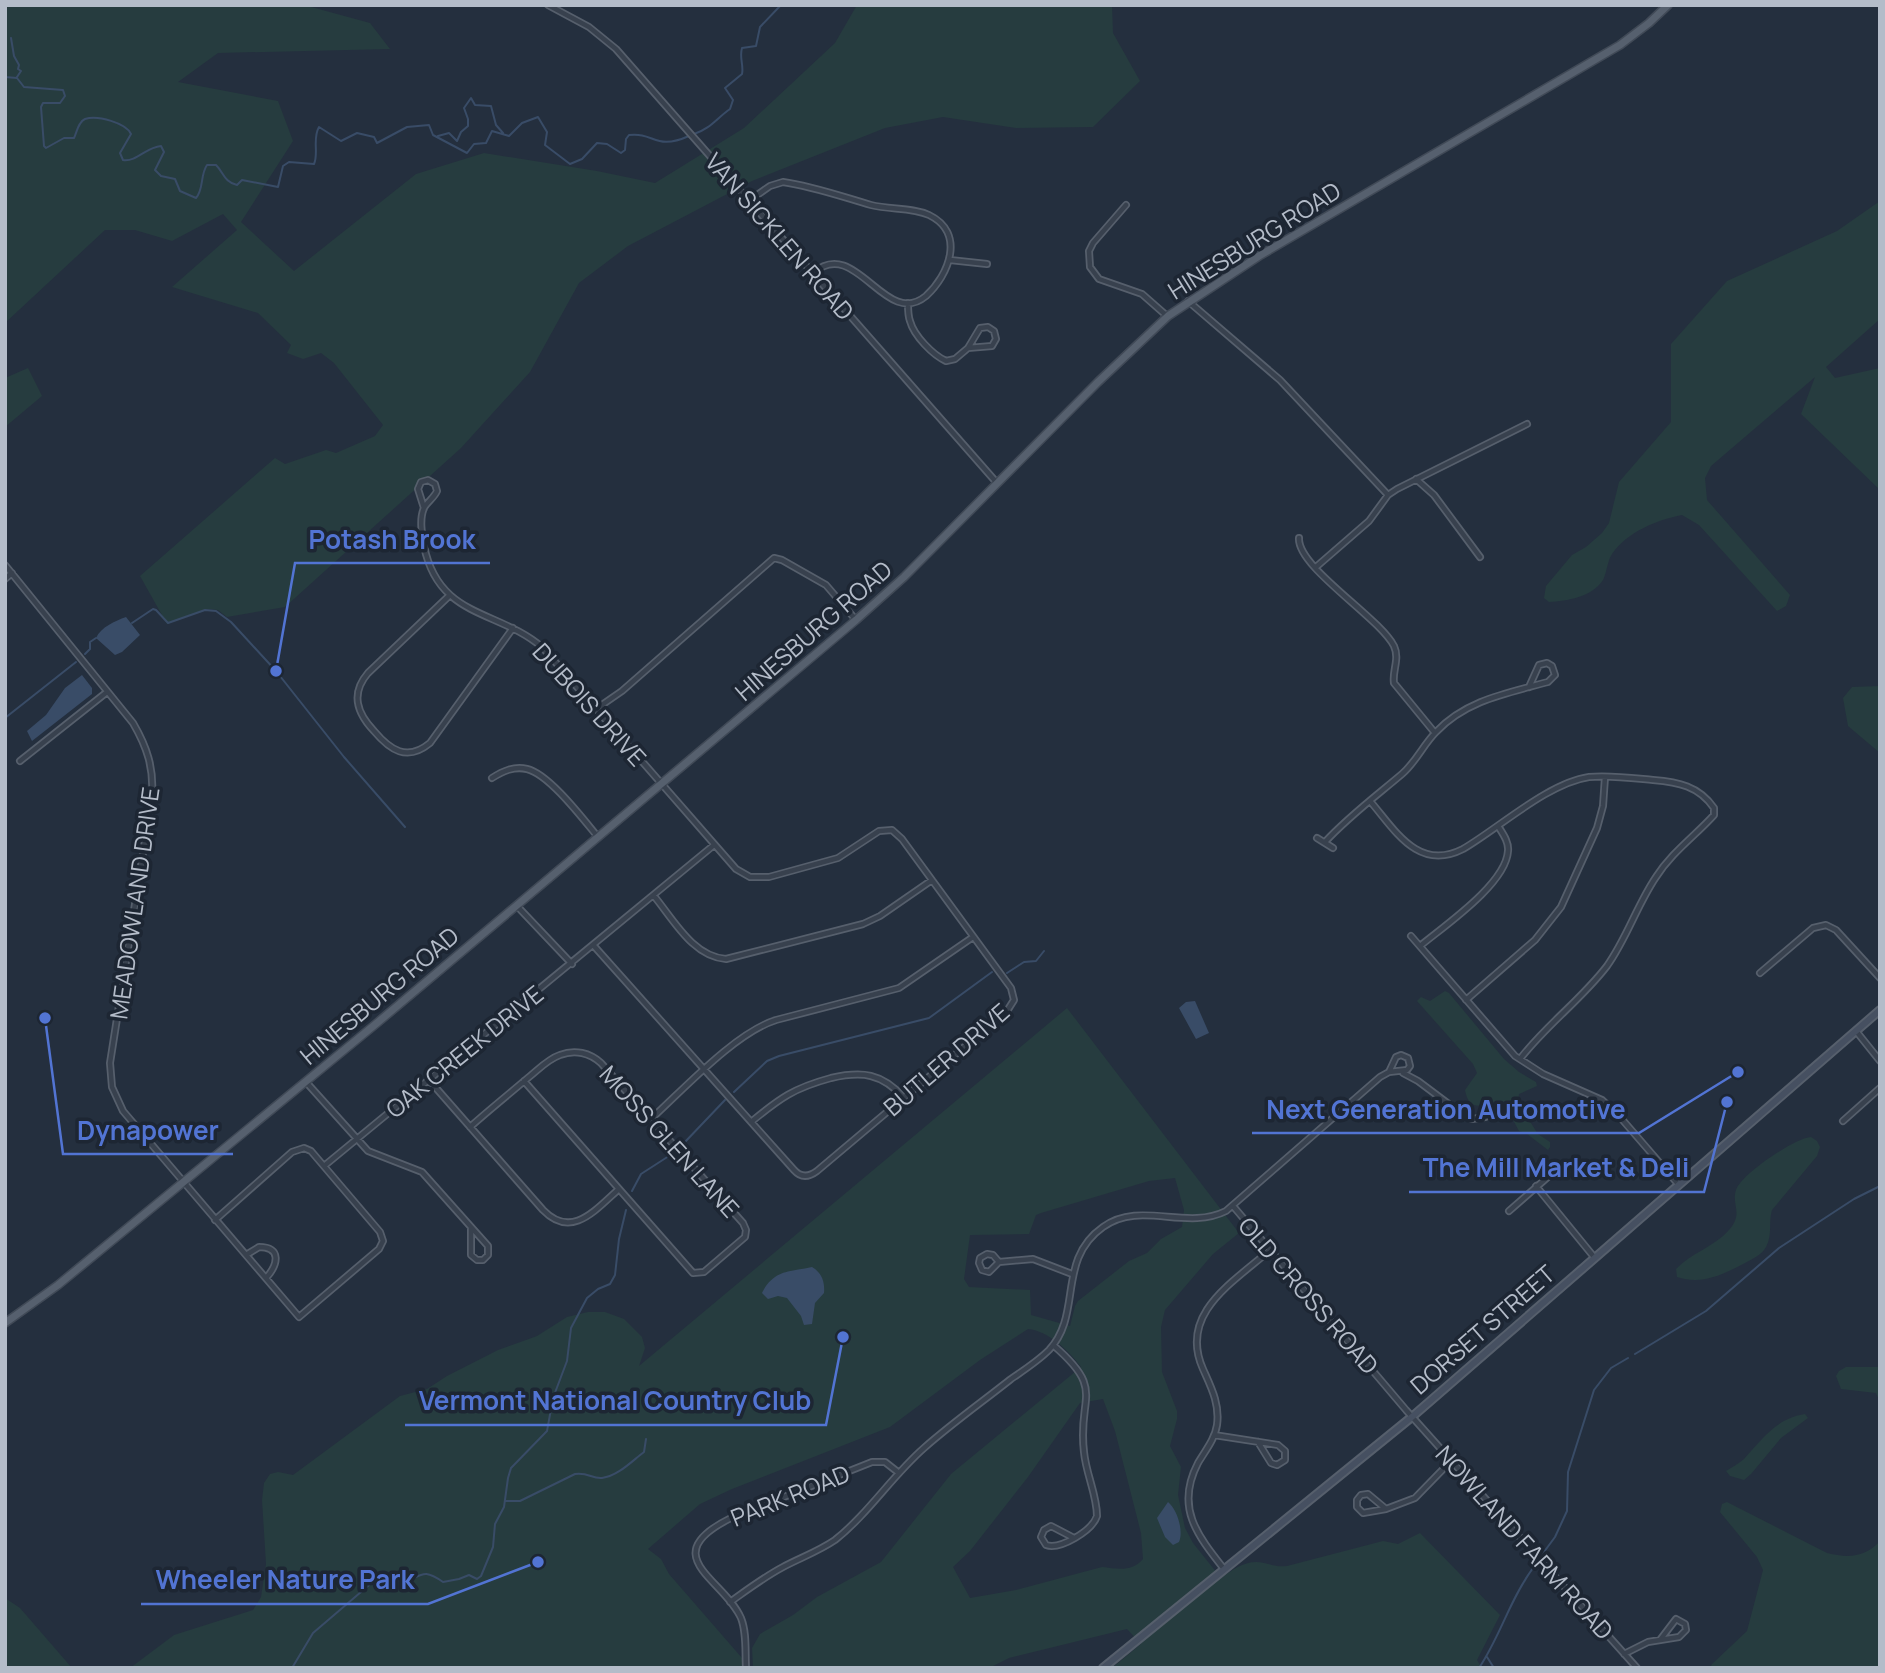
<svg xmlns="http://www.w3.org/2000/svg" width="1885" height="1673" viewBox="0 0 1885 1673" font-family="Manrope,sans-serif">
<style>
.green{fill:#263c3f;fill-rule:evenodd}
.water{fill:#394c67}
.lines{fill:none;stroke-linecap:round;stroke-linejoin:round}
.stream{stroke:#394c67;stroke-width:2}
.street-casing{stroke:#565f6c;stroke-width:8}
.secondary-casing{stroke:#565f6c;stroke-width:10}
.primary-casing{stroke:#414a57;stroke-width:10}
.street{stroke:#38414e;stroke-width:4.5}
.secondary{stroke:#465061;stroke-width:6}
.primary{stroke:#56606e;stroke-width:7}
.labels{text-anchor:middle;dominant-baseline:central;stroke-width:7;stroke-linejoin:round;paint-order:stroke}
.street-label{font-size:24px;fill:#b4bcc9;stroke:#1d2633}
.leader{fill:none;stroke:#5274d3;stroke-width:2.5}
.callout-dot{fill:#5274d3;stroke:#1d2633;stroke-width:2.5}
.callout-label{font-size:26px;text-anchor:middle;font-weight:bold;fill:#5274d3;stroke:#1d2633;stroke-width:7;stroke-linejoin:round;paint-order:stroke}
</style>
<rect width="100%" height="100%" fill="#242f3e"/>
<path class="green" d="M5,5H304L370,23L390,49L218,53L178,82L278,101L293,141L241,222L294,271L416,174L484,153L597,171L655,183L744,128L835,43L857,5H1112L1113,33L1140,81L1093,127L1016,128L943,117L885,128L752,181L628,246L579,283L530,372L461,448L285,607L227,617L218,610L206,609L167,624L140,576L275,458L285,464L326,450L336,453L375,436L383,425L334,363L321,353L303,359L287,353L291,345L258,313L172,287L237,230L223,214L172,241L135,230H105L5,323Z
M1880,201V319L1826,367L1835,378L1880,368V490L1801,414L1815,377L1711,466L1705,478L1707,500L1790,595L1786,606L1777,611L1699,525L1682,515C1657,520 1627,532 1612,554C1607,562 1607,572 1603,580C1592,597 1567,601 1549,602L1544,598L1546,586L1572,555L1586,547L1602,533L1609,523L1619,482L1671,422V344L1727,281L1837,231Z
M28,368L42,396L5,427V378Z
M1880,686V753L1848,726L1843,698L1852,687Z
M1445,991L1449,993L1504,1059L1519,1072L1536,1082L1537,1086L1519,1094L1518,1103L1538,1134L1550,1142V1147L1548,1150L1527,1134L1519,1131L1503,1101C1488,1101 1470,1117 1465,1090L1477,1073L1473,1064L1417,1001L1421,997L1430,1001Z
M1067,1008L1239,1233L1213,1254L1165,1310L1161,1327L1162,1372L1177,1411V1419L1170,1446L1181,1467L1178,1495L1185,1528L1193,1543L1221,1578C1234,1569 1247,1559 1264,1563C1273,1565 1277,1567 1287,1566L1383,1541L1398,1544L1420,1533L1500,1615L1477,1660L1482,1668H1112L1141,1644L1127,1629L1009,1658L989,1668H753L752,1648L760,1634L793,1615L817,1597L881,1562L951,1474L1081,1367C1069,1351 1049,1331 1028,1329L980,1360L890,1427L732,1489L700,1504L648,1549L661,1559L669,1574L742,1658V1668H130L174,1635L253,1610L261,1597L266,1564L262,1500L264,1483L270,1474L278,1472L293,1475L400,1396L427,1389L447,1376L498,1350L537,1336L567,1317L588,1312H605L624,1319L642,1337L645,1348L639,1366ZM1175,1178L1184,1210L1182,1227L1161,1239L1147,1253L1129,1261L1078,1301L1075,1306L1070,1326L1031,1315L1030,1290L969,1287L964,1279L970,1235L1029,1234L1036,1215L1041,1213L1149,1181ZM1103,1399L1115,1431L1141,1533L1143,1559C1132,1572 1118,1569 1102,1567L1016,1590L970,1598L953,1567L970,1551L1028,1477L1080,1403Z
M1811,1137L1817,1141L1820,1147L1817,1156L1772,1210C1768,1223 1773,1234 1766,1247C1762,1255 1752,1259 1745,1263C1722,1275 1702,1285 1677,1277L1676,1269C1691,1253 1714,1247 1729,1230C1744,1213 1731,1205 1736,1190C1741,1174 1795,1138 1811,1137Z
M1846,1367H1880V1402L1876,1393L1841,1389L1836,1376L1839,1371Z
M1805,1414L1808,1418L1781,1438L1751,1474L1744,1480L1730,1476L1726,1471C1732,1467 1738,1464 1744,1459C1762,1439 1777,1418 1805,1414Z
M1727,1502L1827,1553C1847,1558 1865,1558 1880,1541V1668H1713L1711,1665L1747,1631L1763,1570L1757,1557L1720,1512L1722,1504Z
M5,1598L20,1608L72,1668H5Z"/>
<path class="water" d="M126,617L140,635L122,652L115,655L96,638C101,627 115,621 126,617Z
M82,675L92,688V694L32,741L27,731L46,715L65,688Z
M1195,1001L1209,1033L1196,1039L1179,1008L1186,1002Z
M812,1267C822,1273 825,1282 824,1293L815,1303L812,1324L804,1325L801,1316L787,1298L778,1296L768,1299L762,1293C774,1269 790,1272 812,1267Z
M1168,1502C1177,1509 1184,1531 1179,1542L1173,1545L1165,1537L1157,1518Z"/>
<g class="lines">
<path class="stream" d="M11,38L14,56L19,65L18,69L21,71L17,77
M5,77L17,78L24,87L63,90L65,96L60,103H43L41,107L44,146L46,148L64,138H74C77,132 78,122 85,119C98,115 126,123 131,134L120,153L123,160C137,162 146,147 161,146L164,152L155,170L161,176L175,179L180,191L196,198C204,189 200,175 207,165H216C224,173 224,182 237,185L242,180L278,187L283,166L289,162L314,164C319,153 312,139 319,127L341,141L357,133L374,137L377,143L407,127L429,125L433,135L467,153L474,144L486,143L492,131L509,136L522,123L538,117L547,132L545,145L570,164L582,159L597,143L607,144L621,153L625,150L626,139L629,135C655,132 655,151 689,136
M694,134C710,129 717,118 730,109L733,100L725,88L742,74C744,65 739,58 742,48L756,46L760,27L781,5
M438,136L449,133L457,141L461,132L468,126V119L464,108L471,98L475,105L491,106L496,125L503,133
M132,623L153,609L156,610L168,623L205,610L216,611L231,622L276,671L344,757L405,827
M85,654L90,649V642L96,638
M5,718L76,662
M1007,973L1024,962L1036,961L1044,951
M734,1092L767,1061L779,1056L929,1018L992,972
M684,1143L725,1100
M632,1191L641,1174L672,1154
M1635,1354L1706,1311L1779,1248L1854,1199L1880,1186
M505,1501H520L575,1474C588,1472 592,1479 602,1478C618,1476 632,1461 644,1452L646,1439
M1541,1556L1555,1537L1567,1511L1568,1472L1594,1390L1611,1368L1628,1358
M1536,1563L1537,1561
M1487,1657L1494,1668
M292,1668L313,1633L382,1574L386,1573L403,1583C423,1575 423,1568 443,1582L459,1579L469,1575L477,1579L481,1576L493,1547L495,1524L504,1507L508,1478L511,1468L547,1431L553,1398L567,1361L571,1328L587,1298L598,1289L610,1284L615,1275L619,1239L626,1210
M1479,1668C1500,1637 1510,1599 1533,1568"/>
<g class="street-casing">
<path id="street" d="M548,5L589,27L616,49L997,483
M750,200L770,186L783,182C812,186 843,197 871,205C890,210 912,207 929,215C966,233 949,275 926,296C885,330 856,235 813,273
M1126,205L1093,243L1089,251L1090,267L1099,279L1142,294L1167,316
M950,260L987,264
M1188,301L1280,380L1388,495
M908,303C908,309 908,316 910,321C914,336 933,355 946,361L955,359L968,348L992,346L996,339L994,331L988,327L980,328L968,348
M1416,479L1434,495L1480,557
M424,508L418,489L421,482L428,480L435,484L437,491C434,498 427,502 424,508C419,519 422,535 424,546C439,619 498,609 543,648L736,869L750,877H769L838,858L879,831L892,830L902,839L1011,988L1014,1000L1007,1011L817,1171C809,1177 801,1178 794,1170L594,946
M1299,538C1297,567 1379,617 1394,646C1400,659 1392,671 1394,683L1435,733
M5,565L133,723C147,747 154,768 152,796L110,1063L112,1087L123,1111L299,1317L379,1249L383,1241L380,1232L311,1151L304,1148L292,1152L215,1220
M1316,567L1369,521L1388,495L1397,489L1527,424
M5,579L12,573
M450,595L368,673C350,694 357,713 374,731C390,750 407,762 430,743L513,628
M596,709L622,691L774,558L782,560L826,585L856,620
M20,761L107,692
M492,778C503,771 514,766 527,769C549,774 583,819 598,837
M1370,801C1395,830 1418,872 1463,849C1499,828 1548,783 1589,777C1610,775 1632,778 1653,780C1678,782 1699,786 1714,808V815C1695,836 1672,852 1656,877C1637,905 1627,938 1607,966C1581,1000 1546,1025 1520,1059
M1317,838L1333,848
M1325,842C1348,817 1376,796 1402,774C1416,762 1423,745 1436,732C1466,700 1508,693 1548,682L1555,675L1552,666L1547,663L1539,665L1529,687
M654,896C673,919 693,957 726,959L863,924L880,916L932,880
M517,906L572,964
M1411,936L1515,1056L1543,1074L1602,1100L1620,1117L1678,1184
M1420,946C1444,926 1506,884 1508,851C1509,842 1503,834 1498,826
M1760,973L1813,928L1826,925L1836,930L1880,978
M1466,1000L1535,940L1561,907L1597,828L1603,806L1605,777
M1856,1031L1880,1061
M1403,1073L1418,1081L1466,1117L1472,1119L1485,1117
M429,1080L543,1210C572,1240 596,1209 619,1189
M306,1082L368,1151L422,1172L488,1246V1255L483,1260H477L471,1255V1227
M651,1119C684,1089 735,1033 776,1020L899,988L973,937
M1843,1121L1880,1088
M751,1122C780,1098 794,1088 831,1078C862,1071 882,1073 904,1098
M470,1127C489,1110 509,1094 529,1077C539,1069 548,1059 560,1055C575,1049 590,1053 601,1063L743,1223L746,1230L745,1237L704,1272L693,1273L524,1081
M324,1166L714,845
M1536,1186L1594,1257
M1233,1206L1406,1410L1637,1668
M1509,1211L1557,1169
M246,1255L259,1247C282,1247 278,1265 266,1278
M999,1262L989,1272L982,1270L979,1263L980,1258L987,1254L993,1255L999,1262L1033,1259L1072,1274
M1053,1345C1107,1391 1077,1396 1084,1452C1086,1474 1097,1495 1097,1516C1092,1531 1060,1550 1046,1545L1041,1537L1044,1530L1051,1526L1074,1538
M1214,1435L1278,1445L1285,1451V1460L1277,1465L1271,1463L1258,1442
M1386,1509L1363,1513L1357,1507V1500L1361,1495L1368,1494L1386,1509L1415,1498L1452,1460
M1224,1569C1197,1535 1175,1507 1198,1463C1205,1451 1215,1439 1217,1425C1220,1404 1211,1387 1203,1369C1178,1313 1234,1282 1270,1250
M730,1602C747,1590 764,1577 783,1567C800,1558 819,1551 835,1540C868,1514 892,1476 924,1448C951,1424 982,1402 1011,1379C1024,1370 1038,1361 1049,1350C1083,1314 1056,1260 1103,1227C1140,1200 1186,1231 1226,1211L1380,1077L1389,1072L1407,1070L1410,1066L1408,1058L1401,1055L1396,1057L1389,1072
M1624,1654L1648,1642L1679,1637L1686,1630L1685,1624L1676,1619L1660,1640
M746,1668C745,1652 747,1633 741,1618C724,1579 654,1556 731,1518L872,1462H885L899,1473"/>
</g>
<g class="secondary-casing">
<path id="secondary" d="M1103,1668L1413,1416L1880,1010"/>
</g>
<g class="primary-casing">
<path id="primary" d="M5,1323L58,1285L377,1023L856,620L904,577L1098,382L1168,316L1259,256L1620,45L1649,23L1668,5"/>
</g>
<use href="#street" class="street"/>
<use href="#secondary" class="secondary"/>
<use href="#primary" class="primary"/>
</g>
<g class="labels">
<g class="street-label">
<text transform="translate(780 236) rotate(49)">VAN SICKLEN ROAD</text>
<text transform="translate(1254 240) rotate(-32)">HINESBURG ROAD</text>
<text transform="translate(813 630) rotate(-41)">HINESBURG ROAD</text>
<text transform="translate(590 704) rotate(48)">DUBOIS DRIVE</text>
<text transform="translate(134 903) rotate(-82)">MEADOWLAND DRIVE</text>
<text transform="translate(379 995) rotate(-40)">HINESBURG ROAD</text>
<text transform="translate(464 1051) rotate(-39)">OAK CREEK DRIVE</text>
<text transform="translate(946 1059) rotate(-41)">BUTLER DRIVE</text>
<text transform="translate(670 1141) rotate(48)">MOSS GLEN LANE</text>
<text transform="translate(1309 1295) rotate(49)">OLD CROSS ROAD</text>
<text transform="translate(1482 1329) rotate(-41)">DORSET STREET</text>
<text transform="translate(790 1495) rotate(-22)">PARK ROAD</text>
<text transform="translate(1525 1542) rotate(48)">NOWLAND FARM ROAD</text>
</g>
</g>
<path class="leader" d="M276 671L295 563H490M1738 1072L1639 1133H1252M45 1018L63 1154H233M1727 1102L1704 1192H1409M843 1337L826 1425H405M538 1562L428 1604H141"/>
<g class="callout-dot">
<circle cx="276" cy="671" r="7"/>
<circle cx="1738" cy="1072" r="7"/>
<circle cx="45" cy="1018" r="7"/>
<circle cx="1727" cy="1102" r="7"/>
<circle cx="843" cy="1337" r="7"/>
<circle cx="538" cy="1562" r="7"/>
</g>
<g class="callout-label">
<text x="392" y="549">Potash Brook</text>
<text x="1446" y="1119">Next Generation Automotive</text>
<text x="148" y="1140">Dynapower</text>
<text x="1556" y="1177">The Mill Market &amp; Deli</text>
<text x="615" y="1410">Vermont National Country Club</text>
<text x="285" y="1589">Wheeler Nature Park</text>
</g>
<rect width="1885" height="1673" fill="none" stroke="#b4bcc9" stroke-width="14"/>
</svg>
